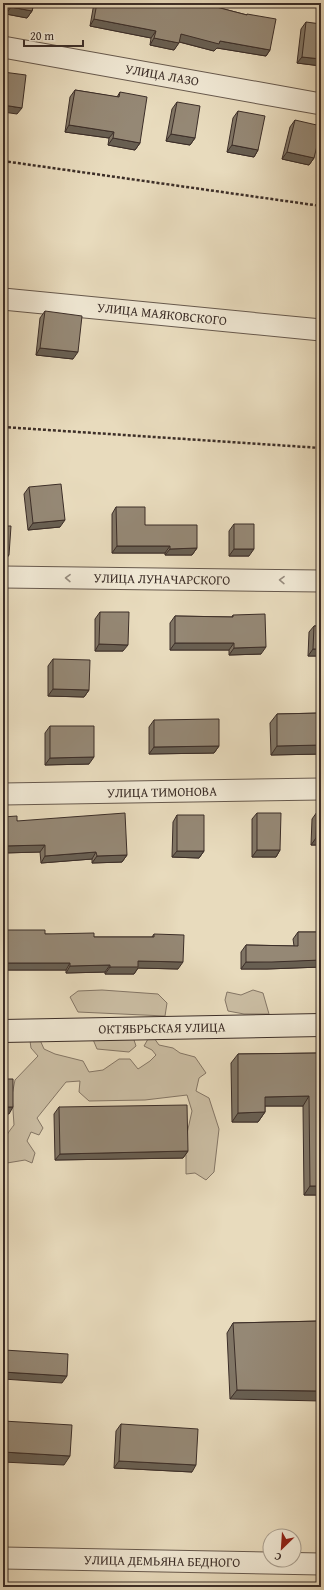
<svg xmlns="http://www.w3.org/2000/svg" width="324" height="1590" viewBox="0 0 324 1590" font-family="'Gentium Book Plus',serif">
<style>
.green{fill:#cbbea4;stroke:#847666}
.lines{fill:none;stroke-linecap:round;stroke-linejoin:round}
.street-casing{stroke:#67594d;stroke-width:23}
.secondary-casing{stroke:#3c2e28;stroke-width:24}
.path{stroke:#3c2e28;stroke-width:2.5;stroke-dasharray:3 2;stroke-linecap:butt}
.street{stroke:#f0e8d4;stroke-width:21}
.secondary{stroke:#f0e8d4;stroke-width:22}
.wall{fill:#807565;stroke:#3c2e28}
.shaded-wall{fill:#685f52;stroke:#3c2e28}
.building{fill:#958875;stroke:#3c2e28}
.oneway{stroke:#968b7e}
.labels{text-anchor:middle;dominant-baseline:central;stroke-width:4;stroke-linejoin:round;paint-order:stroke}
.street-label{font-size:13px;fill:#3c2e28;stroke:#f0e8d4}
</style>
<rect width="100%" height="100%" fill="#e8dbbd"/>
<filter id="stains"><feTurbulence type="fractalNoise" baseFrequency=".005" numOctaves="4"/><feColorMatrix values="0 0 0 0 .2 0 0 0 0 .09 0 0 0 0 .02 0 0 0 .5 -.17"/></filter>
<radialGradient id="worn" r=".72"><stop offset=".6" stop-color="#630" stop-opacity="0"/><stop offset="1" stop-color="#630" stop-opacity=".3"/></radialGradient>
<path class="green" d="M102,990L158,994L167,1003L165,1016L78,1012L70,997L78,991Z
M253,990L263,993L269,1014H244L228,1011L225,1000L227,992L241,995Z
M92,1037H133L136,1046L129,1052L97,1049Z
M154,1038L159,1045L173,1048L180,1053L195,1057L206,1073L199,1078L196,1091L209,1098L219,1129L214,1172L206,1180L195,1173L186,1174V1138L192,1111L187,1095L145,1100L89,1101L79,1092L80,1081L66,1082L37,1118L43,1128L39,1135L31,1132L27,1141L35,1153L32,1163L25,1160L7,1163C0,1145 3,1139 14,1125L12,1095L15,1080L38,1056L31,1048L30,1041L40,1040L44,1049L55,1054L83,1061L89,1072L103,1070L119,1059H130L138,1069L150,1061L156,1055L152,1050L144,1046L148,1039Z"/>
<g class="lines">
<g class="street-casing">
<path id="street" d="M3,47L321,104
M3,299L321,330
M3,577L321,581
M3,794L321,789
M3,1558L321,1564"/>
</g>
<g class="secondary-casing">
<path id="secondary" d="M3,1031L321,1025"/>
</g>
<path class="path" d="M3,161L321,206
M3,427L321,448"/>
<use href="#street" class="street"/>
<use href="#secondary" class="secondary"/>
</g>
<path class="wall" d="M8,3H34L32,11L27,18L6,14Z
M94,3H201L247,15V14L270,50L266,56L217,48L214,51L179,42L174,50L150,45L151,38L90,26Z
M306,22L321,66L297,63L301,29Z
M75,90L117,97L120,92L140,143L135,150L108,145L109,138L65,132L70,97Z
M177,102L195,138L190,145L166,141L172,109Z
M238,111L258,150L254,157L227,152L233,118Z
M295,120L314,158L309,165L282,159L290,127Z
M45,311L73,359L36,355L40,318Z
M29,487L60,527L28,530L24,494Z
M116,507L145,525L197,548L192,555H165V553H112V514Z
M234,524L249,556H229V531Z
M100,612L123,651H95V619Z
M233,615L261,654L229,655V650H170V623L175,616L232,617Z
M314,626H321V656H308L309,632Z
M53,659L89,690L84,697L48,696V666Z
M321,713V754L271,755L270,723L277,714Z
M154,720L219,746L214,753L149,754V727Z
M50,726L89,764L45,765V733Z
M317,812L321,845H311L312,819Z
M257,813L280,850L276,857H252V819Z
M177,815L204,851L199,858L172,857L173,822Z
M3,817L17,821L127,855L122,862L92,863V859L41,863L40,852L3,853Z
M3,930L45,934L94,937H152L154,934L178,969L138,968L134,974H105V972L66,973V970H3Z
M298,932H321V967L267,969H241V952L246,945L294,946L293,939Z
M321,1053V1195H304L303,1106H265V1112L258,1122H232L231,1063L238,1054Z
M59,1107L188,1151L183,1158L55,1160L54,1114Z
M321,1321L230,1399L227,1333L233,1323Z
M121,1424L192,1472L114,1468L116,1431Z"/>
<path class="shaded-wall" d="M11,7L32,11L27,18L6,14Z
M94,19L156,31L151,38L90,26Z
M181,34L220,41L270,50L266,56L217,48L214,51L176,41Z
M154,38L179,43L174,50L150,45Z
M302,57L321,59V66L297,63Z
M3,105L22,108L17,114L3,112Z
M69,125L114,132L109,138L65,132Z
M171,134L195,138L190,145L166,141Z
M113,138L140,143L135,150L108,145Z
M232,145L258,150L254,157L227,152Z
M287,152L314,158L309,165L282,159Z
M40,348L78,352L73,359L36,355Z
M65,520L60,527L28,530L33,523Z
M117,546H170L165,553H112Z
M197,548L192,555H165L170,549Z
M234,549H254L249,556H229Z
M3,555H9L4,562H3Z
M175,643H234L229,650H170Z
M99,644L128,645L123,651H95Z
M266,647L261,654L229,655L234,648Z
M313,649H321V656H308Z
M53,689L89,690L84,697L48,696Z
M321,745V754L271,755L277,746Z
M219,746L214,753L149,754L154,747Z
M94,757L89,764L45,765L50,758Z
M316,838H321V845H311Z
M45,845L40,852L3,853V846Z
M257,850H280L276,857H252Z
M177,851H204L199,858L172,857Z
M96,852L92,859L41,863L45,856Z
M127,855L122,862L92,863L97,856Z
M321,960V967L267,969H241L246,962Z
M138,961L183,962L178,969L138,968L134,974H105L110,967Z
M3,963H70L66,970H3Z
M110,965L105,972L66,973L70,966Z
M309,1096L303,1106H258L265,1097Z
M3,1107H13L9,1114H3Z
M265,1112L258,1122H232L238,1113Z
M188,1151L183,1158L55,1160L60,1154Z
M310,1186H321V1195H304Z
M3,1372L67,1376L62,1383L3,1379Z
M237,1390L321,1391V1401L230,1399Z
M3,1452L70,1456L64,1465L3,1462Z
M119,1461L196,1465L192,1472L114,1468Z"/>
<path class="building" d="M11,3H34L32,11L11,7Z
M97,3H201L247,15V14L276,19L270,50L220,41L219,44L181,34L179,43L154,38L156,31L94,19Z
M306,22L321,24V59L302,57Z
M3,72L26,75L22,108L3,105Z
M75,90L119,97L120,92L147,97L140,143L113,138L114,132L69,125Z
M177,102L200,106L195,138L171,134Z
M238,111L265,116L258,150L232,145Z
M295,120L321,126V130L314,158L287,152Z
M45,311L82,316L78,352L40,348Z
M61,484L65,520L33,523L29,487Z
M116,507H145V525H197V548L170,549V546H117Z
M234,524H254V549H234Z
M3,526H11L9,555H3Z
M100,612H129L128,645L99,644Z
M265,614L266,647L234,648V643H175V616L233,617V615Z
M314,626H321V649H313Z
M53,659L90,660L89,690L53,689Z
M321,713V745L277,746V714Z
M219,719V746L154,747V720Z
M50,726H94V757L50,758Z
M317,812H321V838H316Z
M125,813L127,855L97,856L96,852L45,856V845L3,846V817L17,816V821Z
M257,813H281L280,850H257Z
M177,815H204V851H177Z
M3,930H45V934L94,933V937H154V934L184,935L183,962L138,961V967H110V965L70,966V963H3Z
M298,932H321V960L272,962H246V945L298,946Z
M321,1053V1186H310L309,1096L265,1097V1112L238,1113V1054Z
M3,1079H13V1107H3Z
M187,1105L188,1151L60,1154L59,1107Z
M321,1321V1391L237,1390L233,1323Z
M4,1350L68,1354L67,1376L3,1372Z
M3,1421L72,1425L70,1456L3,1452Z
M121,1424L198,1429L196,1465L119,1461Z"/>
<defs><path id="oneway-chevron" d="M-2-3.5L2.5 0L-2 3.5" fill="none" stroke-width="1.6" stroke-linecap="round" stroke-linejoin="round"/></defs>
<g class="oneway">
<use href="#oneway-chevron" transform="translate(68 578) rotate(-179)"/>
<use href="#oneway-chevron" transform="translate(282 580) rotate(-179)"/>
</g>
<g class="labels">
<g class="street-label">
<text transform="translate(162 75) rotate(10)">УЛИЦА ЛАЗО</text>
<text transform="translate(162 314) rotate(6)">УЛИЦА МАЯКОВСКОГО</text>
<text transform="translate(162 579) rotate(1)">УЛИЦА ЛУНАЧАРСКОГО</text>
<text transform="translate(162 792) rotate(-1)">УЛИЦА ТИМОНОВА</text>
<text transform="translate(162 1028) rotate(-1)">ОКТЯБРЬСКАЯ УЛИЦА</text>
<text transform="translate(162 1561) rotate(1)">УЛИЦА ДЕМЬЯНА БЕДНОГО</text>
</g>
</g>
<rect width="324" height="1590" fill="none" stroke="#e8dbbd" stroke-width="16"/>
<rect x="4" y="4" width="316" height="1582" fill="none" stroke="#3c2e28" stroke-width="2"/>
<rect x="8" y="8" width="308" height="1574" fill="none" stroke="#3c2e28"/>
<g transform="translate(282 1548) rotate(205)"><circle r="19" fill="#f0e8d4" stroke="#a89e8f"/>
<path d="M0-3L7 15L0 10L-7 15Z" fill="#8f2418"/>
<text y="-6" font-size="11" font-weight="bold" text-anchor="middle" fill="#3c2e28">С</text>
</g>
<path d="M24 40v6h59v-6" fill="none" stroke="#3c2e28" stroke-width="2"/>
<text x="30" y="40" font-size="12" fill="#3c2e28" stroke="#f0e8d4" stroke-width="3" paint-order="stroke">20 m</text>
<rect width="100%" height="100%" filter="url(#stains)"/>
<rect width="100%" height="100%" fill="url(#worn)"/>
</svg>
